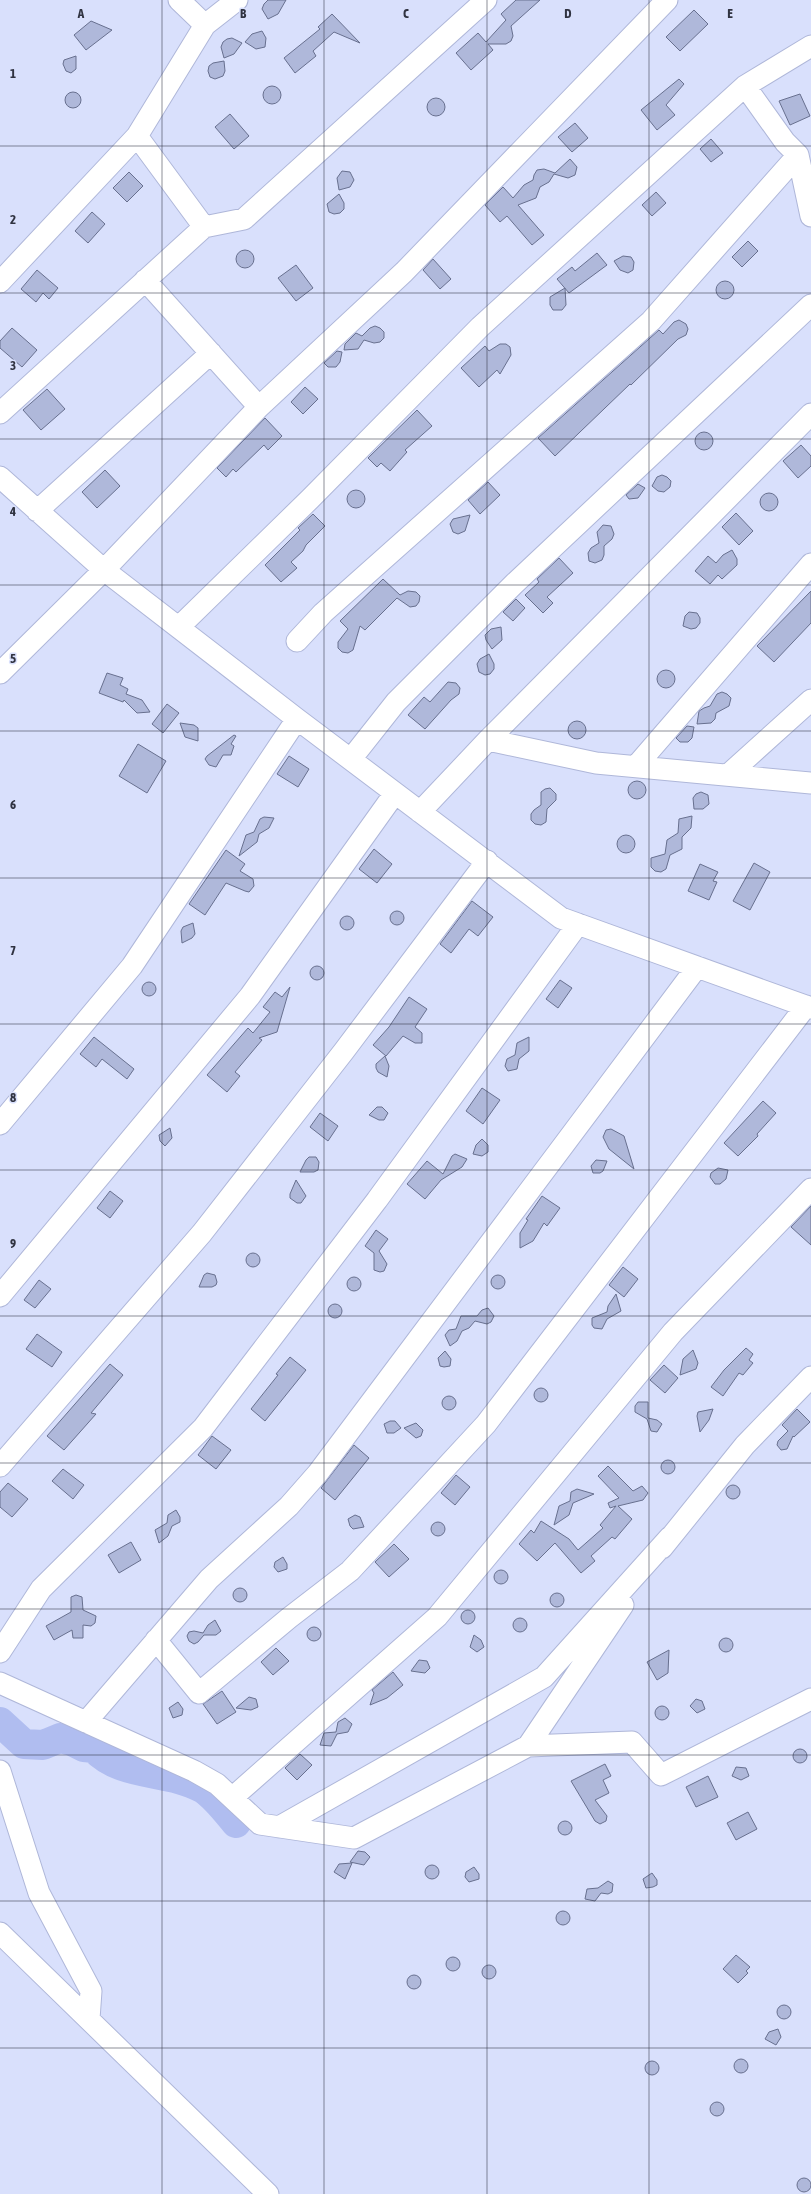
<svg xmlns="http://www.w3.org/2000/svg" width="811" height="2194" viewBox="0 0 811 2194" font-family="'Asap Condensed',sans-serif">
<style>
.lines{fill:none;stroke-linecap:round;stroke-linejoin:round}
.river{stroke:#b0bdf0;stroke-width:30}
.building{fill:#afb8da;stroke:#68708f}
.minor-casing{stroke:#afb7d9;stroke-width:23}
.minor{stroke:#fff;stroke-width:21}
.grid{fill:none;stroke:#303341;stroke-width:1;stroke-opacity:0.55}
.grid-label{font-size:13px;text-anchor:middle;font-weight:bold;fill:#303341;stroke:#d9e0fc;stroke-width:3;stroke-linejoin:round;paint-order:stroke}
</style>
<rect width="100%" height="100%" fill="#d9e0fc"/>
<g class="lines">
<path class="river" d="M0,1722L24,1744L43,1745L60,1738L72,1741L84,1747L94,1748C122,1778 167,1769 202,1788C215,1796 226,1811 236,1823"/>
</g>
<path class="building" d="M268,0H286L278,14L268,19L262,9L264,4Z
M516,0H540L511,26L513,36L511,41L506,44H488L493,50L471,70L456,53L478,33L486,42L506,20L501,14Z
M694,10L708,24L680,51L666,37Z
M332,14L360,43L334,32L313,51L316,56L295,73L284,58L320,29L318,27Z
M91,21L112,30L86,50L74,35Z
M262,31L266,38L265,47L256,49L245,42L252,34Z
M232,38L242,43L234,54L224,58L221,47L223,42L227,39Z
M76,56V69L71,73L66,71L63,64L64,60Z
M224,61L225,71L223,76L215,79L210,77L208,71L209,66L213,63Z
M679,79L684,84L666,105L675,115L657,130L641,110Z
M263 95a9 9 0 1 1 18 0a9 9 0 1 1-18 0Z
M65 100a8 8 0 1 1 16 0a8 8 0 1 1-16 0Z
M800,94L810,116L790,125L779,101Z
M427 107a9 9 0 1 1 18 0a9 9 0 1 1-18 0Z
M230,114L249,136L234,149L215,127Z
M575,123L588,138L572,152L558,137Z
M711,139L723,153L711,162L700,149Z
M570,159L577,167L575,175L568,178L554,174L549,182L540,187L536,198L518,205L544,235L532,245L507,216L500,222L485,205L503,187L513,198L524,185L533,180L534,175L537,170L544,169L555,173Z
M342,171L350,172L354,180L350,187L339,190L337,178Z
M129,172L143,186L127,202L113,188Z
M656,192L666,203L652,216L642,205Z
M339,194L344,203V209L340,213L334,214L329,212L327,204Z
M92,212L105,224L88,243L75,231Z
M748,241L758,251L742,267L732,257Z
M236 259a9 9 0 1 1 18 0a9 9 0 1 1-18 0Z
M597,253L607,265L569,293L557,279L572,267L575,271Z
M623,256L631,257L634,262L633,270L628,273L620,270L614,261Z
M433,259L451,279L440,289L423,270Z
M296,265L313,288L296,301L278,278Z
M37,270L58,288L49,299L43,293L36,302L21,289Z
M716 290a9 9 0 1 1 18 0a9 9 0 1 1-18 0Z
M565,288L566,305L562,310H553L550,305V297Z
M679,320L686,324L688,329L686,335L678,339L631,385L630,384L555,456L538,438L659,330L663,334L674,322Z
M375,326L380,328L384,332V338L380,342L374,343L364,340L358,349L344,350L345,344L356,333L362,336L370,328Z
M12,328L37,350L22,367L0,348V341Z
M500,344H506L510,347L511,355L500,374L497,370L479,387L461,368L485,346L489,351Z
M337,351L342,352L340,362L336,367H328L324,363Z
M305,387L318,399L303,414L291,402Z
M47,389L65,409L41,430L23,410Z
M417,410L432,426L405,450L407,452L390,471L381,463L377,467L368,458Z
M265,418L282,436L268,450L264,445L236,472L233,469L226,477L217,468Z
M695 441a9 9 0 1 1 18 0a9 9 0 1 1-18 0Z
M801,445L811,456V466L798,478L783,461Z
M105,470L120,486L97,508L82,492Z
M662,475L667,477L671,481L670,487L664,492L658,491L652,486L657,477Z
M488,482L500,495L480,514L468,500Z
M638,484L645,488L638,498L629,499L626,495Z
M347 499a9 9 0 1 1 18 0a9 9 0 1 1-18 0Z
M760 502a9 9 0 1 1 18 0a9 9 0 1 1-18 0Z
M736,513L753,531L739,545L722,527Z
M313,514L325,526L306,545L303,551L291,562L297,568L281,582L265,565L300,530L298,528Z
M470,515L465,531L458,534L453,532L450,524L453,519Z
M603,525L611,526L614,534L612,539L604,546V555L602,560L595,563L589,561L588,553L591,548L599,543L597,532Z
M732,550L737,559V565L722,579L718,575L710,584L695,571L708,556L716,563L723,555Z
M559,558L573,573L547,597L553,603L543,613L525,595L539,582L537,579Z
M383,579L400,595L408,591L416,592L420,596L419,602L416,606L410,607L397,598L365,630L360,626L353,650L348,653L342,652L338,648V642L348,629L340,621Z
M811,591V623L774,662L757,646Z
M516,599L525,608L513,621L503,612Z
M689,612L697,613L700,618V623L696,628L691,629L683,626L685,616Z
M501,627L502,640L492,649L486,640L485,635L491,629Z
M489,654L494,664V669L490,674L485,675L479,672L477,664L480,659Z
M657 679a9 9 0 1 1 18 0a9 9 0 1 1-18 0Z
M107,673L123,678L120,685L128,689L126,694L142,700L150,712L137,713L124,700L123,702L99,693Z
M448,682L456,683L460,688L459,694L451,700L425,729L408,715L424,697L430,702Z
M722,692L727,694L731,698L729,706L716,713L715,719L711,723L697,724L699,711L704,708L710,706L717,694Z
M167,704L179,713L163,733L152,724Z
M568 730a9 9 0 1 1 18 0a9 9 0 1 1-18 0Z
M180,723L194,725L198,728V741L185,737Z
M687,726L694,727L692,738L688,742H680L676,738Z
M234,735L236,736L231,744L234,746L231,755H223L216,767L209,765L205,759L207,756Z
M138,744L166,761L147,793L119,776Z
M289,756L309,769L298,787L277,774Z
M628 790a9 9 0 1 1 18 0a9 9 0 1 1-18 0Z
M550,788L556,794V800L547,809L546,822L541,825L535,824L531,820V814L534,810L541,805V792L545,789Z
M701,792L708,795L709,804L703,809H694L693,798L696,794Z
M692,816L691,828L682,837V849L670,855L666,869L661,872L655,871L651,867V858L665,854L667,840L678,833L679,819Z
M264,817L274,818L269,828L259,834L257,842L239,856L246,835L254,832L260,819Z
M617 844a9 9 0 1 1 18 0a9 9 0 1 1-18 0Z
M374,849L392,864L377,883L359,869Z
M226,850L245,864L240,871L253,879L254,886L249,892L245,891L226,883L205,915L189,904Z
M754,863L770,872L750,910L733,901Z
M700,864L718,872L713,881L717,882L709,900L688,891Z
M472,901L493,917L478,936L469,929L451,953L440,944Z
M390 918a7 7 0 1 1 14 0a7 7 0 1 1-14 0Z
M340 923a7 7 0 1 1 14 0a7 7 0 1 1-14 0Z
M193,923L195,934L192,938L182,943L181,931L183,927Z
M310 973a7 7 0 1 1 14 0a7 7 0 1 1-14 0Z
M560,980L572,988L558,1008L546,999Z
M142 989a7 7 0 1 1 14 0a7 7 0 1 1-14 0Z
M290,987L277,1032L259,1038L262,1040L235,1072L240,1076L227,1092L207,1075L248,1028L253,1033L270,1012L263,1007L275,992L282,997Z
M409,997L427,1009L415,1027L422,1033V1043H415L403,1036L386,1056L373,1045L389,1027Z
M94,1037L134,1069L127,1079L102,1059L96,1067L80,1054Z
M529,1037V1051L519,1059L517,1069L508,1071L505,1066L507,1059L515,1055L517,1043Z
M385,1056L389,1066L387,1077L378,1072L376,1068V1064Z
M482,1088L500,1100L483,1124L466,1111Z
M763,1101L776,1113L757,1134L758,1136L738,1156L724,1143Z
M377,1107H382L388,1113L384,1120H379L369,1115Z
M320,1113L338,1126L328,1141L310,1127Z
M170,1128L172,1138L165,1146L160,1141L159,1135Z
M611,1129L624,1136L634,1169L609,1149L603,1137L606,1130Z
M482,1139L488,1145V1152L482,1156L473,1154L476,1145Z
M455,1154L467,1159L462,1167L441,1180L425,1199L407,1184L427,1161L443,1174L452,1156Z
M309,1157H316L319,1162L318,1170L314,1172H300L306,1160Z
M596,1160L607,1161L603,1171L600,1173H593L591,1166Z
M718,1168L728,1170L726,1179L720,1184H715L710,1177L711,1173Z
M296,1180L306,1196L301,1203H297L290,1198V1194Z
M110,1191L123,1201L110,1218L97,1208Z
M542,1196L560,1208L547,1226L544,1223L533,1241L520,1248V1233L528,1220L526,1219Z
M811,1206V1245L791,1227Z
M376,1230L388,1239L379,1251L387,1264L384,1271L380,1272L374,1270V1253L365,1246Z
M246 1260a7 7 0 1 1 14 0a7 7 0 1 1-14 0Z
M623,1267L638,1279L624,1297L609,1285Z
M207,1273L215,1275L217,1282L216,1285L212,1287H199L204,1275Z
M491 1282a7 7 0 1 1 14 0a7 7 0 1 1-14 0Z
M347 1284a7 7 0 1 1 14 0a7 7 0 1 1-14 0Z
M39,1280L51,1289L35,1308L24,1300Z
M616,1294L621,1311L607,1319L602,1329L594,1328L592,1325V1318L607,1312L608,1306Z
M328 1311a7 7 0 1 1 14 0a7 7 0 1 1-14 0Z
M488,1308L494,1316L491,1322L487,1324L475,1321L469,1328L462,1331L457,1341L450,1346L445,1335L449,1330L456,1329L461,1316H477L482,1310Z
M37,1334L62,1352L52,1367L26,1349Z
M746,1348L753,1354L749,1360L753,1363L743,1375L739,1373L723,1396L711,1387L724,1370Z
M693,1350L698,1363L696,1369L680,1375L683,1359Z
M445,1351L451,1359L450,1366L444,1367L440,1366L438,1358Z
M290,1357L306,1370L265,1421L251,1409L278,1375L276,1374Z
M110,1364L123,1375L91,1413L96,1414L64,1450L47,1436Z
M664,1365L678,1378L665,1393L650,1380Z
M534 1395a7 7 0 1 1 14 0a7 7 0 1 1-14 0Z
M442 1403a7 7 0 1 1 14 0a7 7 0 1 1-14 0Z
M638,1402H648V1418L657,1420L662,1424L657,1432L651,1431L647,1419L635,1412V1406Z
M713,1409L709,1420L700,1432L697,1416L698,1412Z
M797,1409L810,1422L794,1437L793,1436L787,1449L781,1450L777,1445L778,1441L788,1431L782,1425Z
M390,1421H395L401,1428L394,1433H387L384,1424Z
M416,1423L423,1430L421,1436L416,1438L404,1428Z
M212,1436L231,1450L216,1469L198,1455Z
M354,1445L369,1458L335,1500L321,1488Z
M661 1467a7 7 0 1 1 14 0a7 7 0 1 1-14 0Z
M608,1466L633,1491L642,1486L648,1493L643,1500L618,1506L632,1519L615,1539L612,1537L591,1556L595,1561L581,1573L555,1543L537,1561L519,1544L531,1530L534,1533L541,1521L569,1539L578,1550L603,1528L600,1525L616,1506L610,1508L608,1503L619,1498L598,1476Z
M63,1469L84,1485L73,1499L52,1481Z
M456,1475L470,1487L455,1505L441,1493Z
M8,1483L28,1499L12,1517L0,1507V1492Z
M726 1492a7 7 0 1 1 14 0a7 7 0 1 1-14 0Z
M577,1489L594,1494L573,1503L569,1515L554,1525L559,1506L570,1501L571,1492Z
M176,1510L180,1517V1522L172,1526L168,1536L159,1543L155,1530L167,1523L168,1515Z
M355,1515L360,1517L364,1527L353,1529L350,1526L348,1519Z
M431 1529a7 7 0 1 1 14 0a7 7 0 1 1-14 0Z
M131,1542L141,1560L119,1573L108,1555Z
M394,1544L409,1559L389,1577L375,1562Z
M283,1557L287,1564V1569L278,1572L274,1567L275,1562Z
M494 1577a7 7 0 1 1 14 0a7 7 0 1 1-14 0Z
M233 1595a7 7 0 1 1 14 0a7 7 0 1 1-14 0Z
M550 1600a7 7 0 1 1 14 0a7 7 0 1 1-14 0Z
M76,1595L82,1597L83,1610L96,1616L95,1623L91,1626L83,1625V1638H73L72,1630L54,1640L46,1626L71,1612V1597Z
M461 1617a7 7 0 1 1 14 0a7 7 0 1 1-14 0Z
M513 1625a7 7 0 1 1 14 0a7 7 0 1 1-14 0Z
M215,1620L221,1631L216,1635H204L198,1642L194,1644L189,1641L187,1636L189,1632L194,1631L203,1633L208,1625Z
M307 1634a7 7 0 1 1 14 0a7 7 0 1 1-14 0Z
M474,1635L481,1640L484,1647L477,1652L470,1647Z
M719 1645a7 7 0 1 1 14 0a7 7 0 1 1-14 0Z
M276,1648L289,1661L273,1675L261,1662Z
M669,1650L668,1673L657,1680L647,1662Z
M419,1660L427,1661L430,1668L425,1673L411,1671Z
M393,1672L403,1685L387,1698L370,1705L374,1693L372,1690Z
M222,1691L236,1712L217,1724L203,1704Z
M249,1697L256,1699L258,1707L251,1710L236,1708Z
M696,1699L702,1701L705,1709L697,1713L690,1706Z
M178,1702L183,1709L182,1715L173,1718L169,1708Z
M655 1713a7 7 0 1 1 14 0a7 7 0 1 1-14 0Z
M345,1718L352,1724L348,1732L337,1734L331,1746L320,1745L324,1733L336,1732L338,1722Z
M793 1756a7 7 0 1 1 14 0a7 7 0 1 1-14 0Z
M300,1754L312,1765L297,1780L285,1768Z
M605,1764L611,1776L603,1780L609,1793L595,1800L607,1816L606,1821L600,1824L595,1821L571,1781Z
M736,1767L746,1768L749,1776L741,1780L732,1776Z
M708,1776L718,1797L696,1807L686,1787Z
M748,1812L757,1829L736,1840L727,1823Z
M558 1828a7 7 0 1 1 14 0a7 7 0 1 1-14 0Z
M358,1851L365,1852L370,1857L364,1865L350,1862Z
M352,1863L345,1879L334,1872L339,1864Z
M425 1872a7 7 0 1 1 14 0a7 7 0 1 1-14 0Z
M474,1867L479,1874V1879L469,1882L465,1877L466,1872Z
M652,1873L657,1880V1885L653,1887L646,1888L643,1879Z
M608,1881L613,1884L612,1892L608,1894L601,1893L595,1901L585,1899L587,1889L598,1888Z
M556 1918a7 7 0 1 1 14 0a7 7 0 1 1-14 0Z
M736,1955L750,1967L746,1971L748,1973L738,1983L723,1969Z
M446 1964a7 7 0 1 1 14 0a7 7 0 1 1-14 0Z
M482 1972a7 7 0 1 1 14 0a7 7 0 1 1-14 0Z
M407 1982a7 7 0 1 1 14 0a7 7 0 1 1-14 0Z
M777 2012a7 7 0 1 1 14 0a7 7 0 1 1-14 0Z
M778,2029L781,2037L776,2045L765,2039L769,2032Z
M734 2066a7 7 0 1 1 14 0a7 7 0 1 1-14 0Z
M645 2068a7 7 0 1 1 14 0a7 7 0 1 1-14 0Z
M710 2109a7 7 0 1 1 14 0a7 7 0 1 1-14 0Z
M797 2185a7 7 0 1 1 14 0a7 7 0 1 1-14 0Z"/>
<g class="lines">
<g class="minor-casing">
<path id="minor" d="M179,0L205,25
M745,86L785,142L798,155L811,216
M137,136L204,227
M145,280L259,407
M0,282L137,136L205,25L237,0
M0,413L204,227L244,219L486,0
M0,477L104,570L297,719L561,918L811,1008
M37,511L211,353
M179,627L310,499L480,327L745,86L811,46
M297,641L323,613L651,321L798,155
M0,673L104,570L259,407L404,272L667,0
M488,740L596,763L811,783
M351,759L396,702L515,583L811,305
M637,765L811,564
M729,774L811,700
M420,812L488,740L811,414
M0,1124L132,966L297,719
M0,1296L250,996L395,793
M0,1466L202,1233L344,1051L487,861
M662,1548L745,1445L811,1377
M156,1640L199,1693L289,1618L350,1571L486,1424L806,1006
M0,1652L41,1589L203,1428L377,1200L578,924
M0,1683L194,1771L217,1784L260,1824L354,1838L528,1746L632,1742L661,1775L811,1699
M86,1722L209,1579L289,1506L318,1473L697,967
M528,1746L623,1605
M0,1771L39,1893L91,1991L89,2019
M232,1798L437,1617L673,1332L811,1189
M279,1827L544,1677L670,1537
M0,1933L268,2194"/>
</g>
<use href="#minor" class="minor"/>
</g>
<path class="grid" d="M162,0V2194M324,0V2194M487,0V2194M649,0V2194M0,146H811M0,293H811M0,439H811M0,585H811M0,731H811M0,878H811M0,1024H811M0,1170H811M0,1316H811M0,1463H811M0,1609H811M0,1755H811M0,1901H811M0,2048H811"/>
<g class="grid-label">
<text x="81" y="18">A</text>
<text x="243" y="18">B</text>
<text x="406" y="18">C</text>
<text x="568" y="18">D</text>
<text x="730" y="18">E</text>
<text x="13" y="78">1</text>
<text x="13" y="224">2</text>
<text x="13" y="370">3</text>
<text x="13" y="516">4</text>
<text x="13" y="663">5</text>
<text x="13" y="809">6</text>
<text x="13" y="955">7</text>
<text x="13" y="1102">8</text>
<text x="13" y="1248">9</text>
</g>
</svg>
